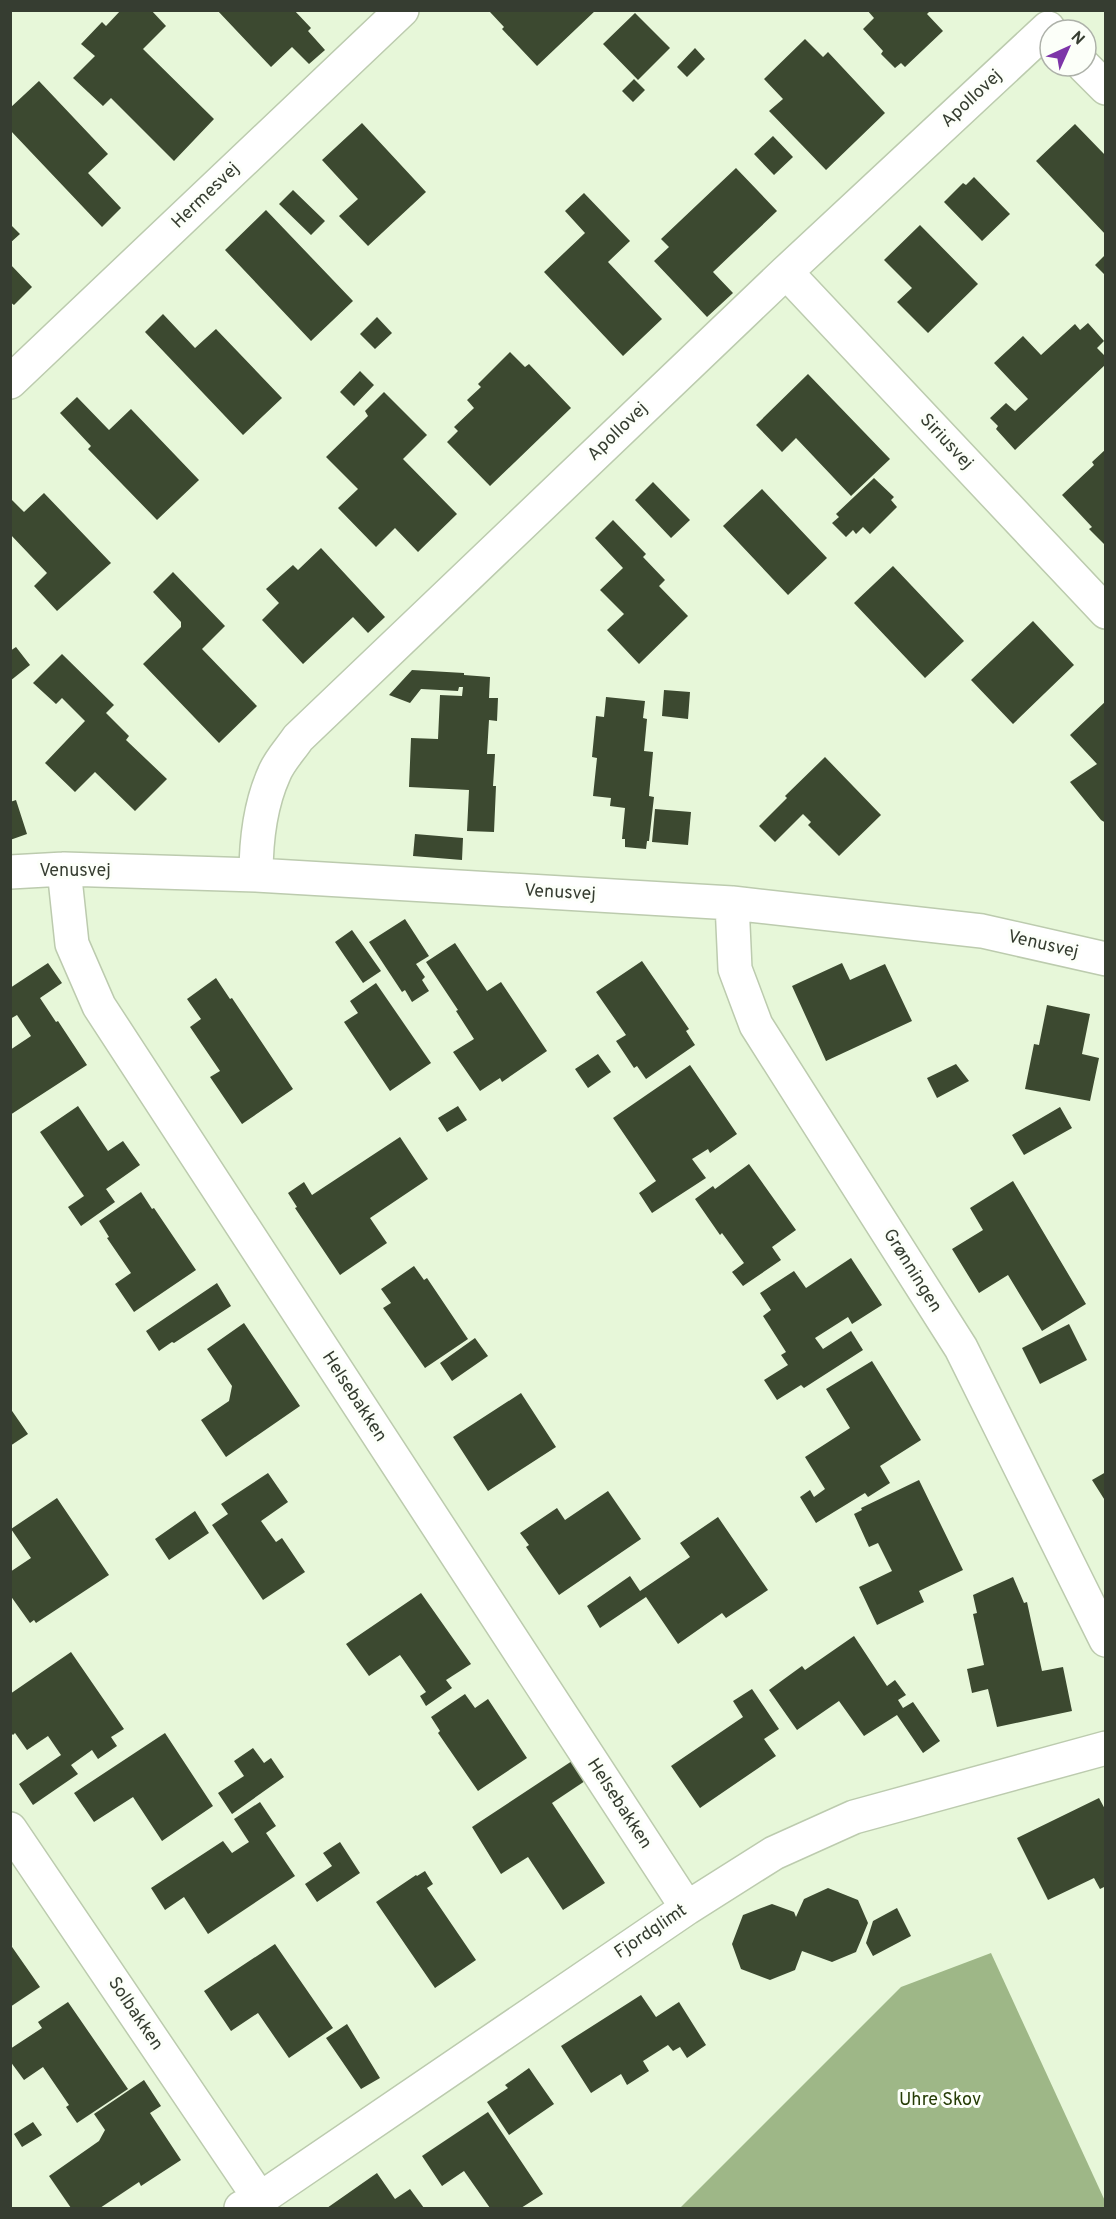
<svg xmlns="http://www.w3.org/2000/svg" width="1116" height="2219" viewBox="0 0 1116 2219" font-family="Overpass,sans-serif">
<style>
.forest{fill:#9eb787}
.building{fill:#3c4930}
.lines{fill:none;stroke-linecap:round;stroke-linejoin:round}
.minor-casing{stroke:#bccbae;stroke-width:36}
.minor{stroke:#fff;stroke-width:33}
.labels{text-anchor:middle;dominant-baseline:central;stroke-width:6;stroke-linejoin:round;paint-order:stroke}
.street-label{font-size:18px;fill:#363d31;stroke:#fcfff9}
.park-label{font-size:18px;fill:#253c05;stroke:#fcfff9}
</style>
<rect width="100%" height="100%" fill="#e7f7d9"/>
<path class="forest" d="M991,1953L1105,2201V2208H680L901,1987Z"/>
<path class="building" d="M121,10H151L166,26L143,49L214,119L174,161L111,98L103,106L73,78L95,56L81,44L102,22L106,26Z
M217,10H294L311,28L308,31L325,50L309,64L292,47L271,67Z
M491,10H596L537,66L502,29L504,27L490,12Z
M867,10H931L927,14L943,31L905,67L901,63L895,68L881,54L883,51L863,29L874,18Z
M635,13L670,48L638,80L603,44Z
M805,39L823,57L828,52L885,113L826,170L769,111L783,99L764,79Z
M695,48L705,59L687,77L677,67Z
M634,79L645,90L633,102L622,91Z
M39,81L108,154L88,173L121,208L102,227L10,130V108Z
M362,123L426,192L368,246L339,216L358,199L322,160Z
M1075,124L1106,156V235L1036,161Z
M773,136L793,157L774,175L754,154Z
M736,168L777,211L713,272L733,293L707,317L654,261L669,247L661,239Z
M974,177L1010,214L982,241L944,202L963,183L966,185Z
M293,190L325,221L311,235L279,204Z
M584,193L630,241L608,262L662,319L623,356L544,272L585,233L565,211Z
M266,210L353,301L311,341L225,250Z
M10,224L20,234L10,243Z
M920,225L978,284L928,333L897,302L912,288L884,260Z
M1106,254V276L1095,265Z
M10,264L32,287L14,305L10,302Z
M163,314L195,348L216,329L282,398L243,435L145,332Z
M377,317L392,333L375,349L360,334Z
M1088,323L1104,341L1097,348L1106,357V364L1015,450L996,429L998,426L990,418L1006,403L1015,411L1028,399L994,363L1023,336L1041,355L1075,324L1080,330Z
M510,352L525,367L529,364L571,408L490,486L447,442L458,431L454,427L474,408L467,400L481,387L478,384Z
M360,371L374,385L354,406L340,392Z
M808,374L890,459L851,496L796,438L782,452L756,425Z
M384,392L427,435L403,459L457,514L418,552L395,528L376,547L338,508L358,489L326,457L368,416L365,411Z
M77,397L109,430L131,409L199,480L157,520L88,449L91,446L60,413Z
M1106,449V546L1089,529L1092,527L1062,495L1094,465L1092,462Z
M874,478L894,497L891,500L897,507L870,534L863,527L856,534L853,530L846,537L832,523L839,517L836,514Z
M653,482L690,520L671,538L635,500Z
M762,489L827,558L788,595L723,526Z
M44,493L111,563L57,611L34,586L47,573L10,534V498L24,512Z
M613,520L646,554L643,557L665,580L659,586L688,616L639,664L607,630L624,614L600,590L623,568L595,538Z
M321,548L385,617L368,633L353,617L303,664L262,620L279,603L266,589L293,565L298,570Z
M893,566L964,641L925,678L854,603Z
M173,572L225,626L202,649L257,706L219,743L143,664L181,627V622L153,592Z
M1033,621L1074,665L1013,724L971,680Z
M16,647L30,665L10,681V651Z
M62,654L114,705L106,713L129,736L126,740L167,779L135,811L95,772L75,792L45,763L85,721L62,698L56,704L33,683Z
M412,670L464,673V675L490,677L489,698H498L497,721L489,720L487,754H495L493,786H496L494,832L467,831L469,790L409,787L411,738L438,739L440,695L462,696L463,687H459L458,691L421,689L410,703L389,695Z
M664,690L690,692L688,719L662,716Z
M606,697L645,701L643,718L647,719L644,751L653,752L649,796L654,797L649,841H647L646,849L625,847V839H622L625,808L610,806L611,798L593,796L597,758L592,757L596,716L604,717Z
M1106,701V823L1101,820L1070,782L1097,764L1070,735Z
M825,757L881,815L839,856L808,825L811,822L803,814L775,842L759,826L787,798L785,796Z
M16,800L27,834L10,840V802Z
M655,809L691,812L688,845L652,842Z
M415,834L463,838L462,860L413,856Z
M405,919L429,956L416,964L425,977L422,980L429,991L412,1002L405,990L402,992L369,942Z
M352,930L381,971L363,983L335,942Z
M455,943L487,991L501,982L547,1051L502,1082L500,1078L480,1091L453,1052L474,1039L456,1011L458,1010L426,962Z
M642,961L689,1029L686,1031L695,1045L646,1079L637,1066L634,1068L616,1041L626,1035L596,992Z
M48,963L62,983L40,998L56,1022L58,1021L87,1065L10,1115V1050L31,1036L17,1015L10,1019V988Z
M842,963L850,980L885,964L912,1021L826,1061L792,986Z
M216,978L230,999L232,998L293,1089L242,1124L210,1077L220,1071L190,1027L201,1019L187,999Z
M376,983L431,1063L390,1091L344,1022L358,1013L350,1001Z
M1047,1005L1090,1014L1082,1054L1099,1058L1090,1101L1025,1089L1034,1044L1039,1045Z
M598,1054L611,1072L588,1088L575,1069Z
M956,1064L969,1081L937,1098L927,1078Z
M690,1065L737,1134L710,1153L708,1149L692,1159L706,1178L652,1213L639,1193L656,1181L613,1118Z
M78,1106L108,1151L123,1141L140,1165L106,1189L115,1202L81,1226L68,1207L84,1196L40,1132Z
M458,1106L467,1120L447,1132L438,1118Z
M1060,1107L1072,1128L1024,1155L1012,1135Z
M400,1137L428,1179L370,1218L387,1243L340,1275L295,1208L297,1207L288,1193L304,1182L312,1195Z
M749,1164L796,1230L772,1247L781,1260L743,1286L732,1272L744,1263L722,1233L720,1235L695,1199L713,1186L715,1189Z
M1013,1181L1086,1304L1042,1331L1008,1275L979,1293L952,1249L983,1230L970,1208Z
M141,1192L152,1209L154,1208L196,1270L134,1312L115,1284L131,1273L107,1238L109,1237L99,1221Z
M851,1258L882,1305L852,1324L848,1317L815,1338L823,1349L851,1331L863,1350L804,1388L801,1385L777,1400L764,1380L788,1365L781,1355L786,1352L763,1316L771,1310L760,1293L794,1271L806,1288Z
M414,1266L424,1280L427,1278L468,1339L425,1368L383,1308L391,1303L381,1289Z
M217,1283L231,1306L174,1343L172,1342L159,1351L146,1331Z
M244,1323L300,1406L226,1457L201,1420L229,1401L232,1386L207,1349Z
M1069,1324L1087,1360L1040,1384L1022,1348Z
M475,1338L488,1356L452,1381L440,1363Z
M872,1361L921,1440L880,1466L890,1483L868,1497L865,1493L816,1523L800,1497L810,1490L814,1497L825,1489L805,1457L850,1428L826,1389Z
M521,1393L556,1447L488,1491L453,1437Z
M10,1408L28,1434L10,1446Z
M1106,1472V1502L1092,1480Z
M268,1473L288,1502L261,1521L276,1542L282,1538L305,1572L263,1600L212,1525L228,1514L221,1504Z
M919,1480L963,1570L919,1591L924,1602L877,1625L859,1587L892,1571L878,1543L869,1547L854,1514L862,1510L861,1508Z
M608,1491L641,1539L559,1595L526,1547L529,1545L520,1533L557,1508L565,1520Z
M57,1498L109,1575L36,1623L34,1620L30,1623L10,1595V1572L31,1558L11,1529Z
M195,1511L209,1533L169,1560L155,1539Z
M718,1517L768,1590L726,1618L722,1613L678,1644L646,1597L600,1628L587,1606L630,1576L640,1591L690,1557L680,1543Z
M1013,1577L1024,1603L1027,1602L1042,1671L1063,1667L1072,1711L997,1727L988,1689L972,1693L967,1669L984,1665L973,1614L977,1613L973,1595Z
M421,1593L471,1664L446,1680L452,1688L426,1706L420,1696L426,1692L400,1655L369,1676L346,1644Z
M854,1636L887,1686L895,1680L906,1695L898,1700L903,1708L913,1702L940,1741L923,1753L897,1715L864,1736L839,1701L797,1730L769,1690L802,1666L805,1670Z
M71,1652L124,1729L111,1737L117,1746L98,1759L92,1750L71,1765L78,1774L33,1805L19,1784L61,1755L48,1736L27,1750L15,1733L13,1735L10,1732V1694Z
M752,1689L779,1729L764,1739L776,1756L700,1808L671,1766L743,1717L733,1701Z
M465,1694L475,1708L488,1699L527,1758L478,1791L438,1733L440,1731L431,1717Z
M165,1733L213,1806L162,1841L133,1797L94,1822L74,1793Z
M253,1748L264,1763L271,1758L284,1777L232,1814L218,1793L244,1776L234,1761Z
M572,1761L585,1781L552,1803L605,1883L563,1910L528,1857L501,1874L472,1827Z
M1099,1798L1106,1811V1886L1100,1889L1094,1878L1048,1900L1017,1838Z
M260,1802L276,1826L266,1833L295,1876L208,1934L184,1897L165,1910L151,1888L223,1841L232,1853L249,1842L234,1819Z
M340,1842L360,1873L317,1902L305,1884L332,1866L323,1853Z
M425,1871L433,1884L427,1888L476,1960L435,1988L376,1902L416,1875L417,1876Z
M828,1888L858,1900L868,1923L856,1952L832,1962L802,1951L795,1970L770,1980L741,1969L732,1944L743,1915L772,1904L794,1912L796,1917L804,1899Z
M897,1908L911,1936L873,1956L866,1943L873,1921Z
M10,1944L40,1987L10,2007Z
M275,1944L333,2028L289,2058L258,2013L231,2031L204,1991Z
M641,1995L656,2017L679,2002L706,2045L687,2058L680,2047L673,2051L668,2045L643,2061L649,2071L627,2085L621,2074L591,2093L561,2046Z
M68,2002L128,2089L77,2123L66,2107L69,2105L43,2067L24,2080L10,2061V2049L42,2028L38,2022Z
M347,2024L380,2078L361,2089L326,2038Z
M529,2068L554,2104L509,2135L487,2102L508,2088L505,2085Z
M144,2080L161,2106L150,2113L181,2160L141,2186L139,2182L100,2208H71L49,2176L99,2141L105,2130L94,2114Z
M488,2112L543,2194L521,2208H490L464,2171L442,2186L422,2156Z
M33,2122L42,2135L22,2147L14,2134Z
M377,2173L395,2199L410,2189L424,2208H327Z"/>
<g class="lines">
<g class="minor-casing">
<path id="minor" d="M1084,66L1106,88
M786,272L1106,612
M10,382L402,10
M64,869L72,944L99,1006L687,1908
M10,872L64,869L256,875L732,903L982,931L1106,959
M256,875C256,841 260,805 274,774C279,761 290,750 298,738L786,272L1048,28
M732,903L735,969L756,1025L961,1348L1106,1640
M10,1829L260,2199
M241,2208L260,2199L687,1908L774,1853L854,1817L1106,1748"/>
</g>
<use href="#minor" class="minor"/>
</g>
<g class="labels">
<g class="street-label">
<text transform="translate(972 99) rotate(-43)">Apollovej</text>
<text transform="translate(206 196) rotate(-44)">Hermesvej</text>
<text transform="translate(618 432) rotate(-44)">Apollovej</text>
<text transform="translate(946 442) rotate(47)">Siriusvej</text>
<text x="75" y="871">Venusvej</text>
<text transform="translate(560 893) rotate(3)">Venusvej</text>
<text transform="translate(1043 945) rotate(13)">Venusvej</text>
<text transform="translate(912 1271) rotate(58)">Grønningen</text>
<text transform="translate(354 1397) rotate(57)">Helsebakken</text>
<text transform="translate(619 1804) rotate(57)">Helsebakken</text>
<text transform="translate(651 1932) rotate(-34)">Fjordglimt</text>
<text transform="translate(135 2014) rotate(56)">Solbakken</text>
</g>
<g class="park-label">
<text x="940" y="2100">Uhre Skov</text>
</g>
</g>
<rect width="1116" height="2219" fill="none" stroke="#363d31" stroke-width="24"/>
<g transform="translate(1068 48) rotate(45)"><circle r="28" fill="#fcfff9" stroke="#adb1a9" stroke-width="1.5"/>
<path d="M0-4.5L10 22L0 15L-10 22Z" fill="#7d35a8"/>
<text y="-9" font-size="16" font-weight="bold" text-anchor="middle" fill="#363d31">N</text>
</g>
</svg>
